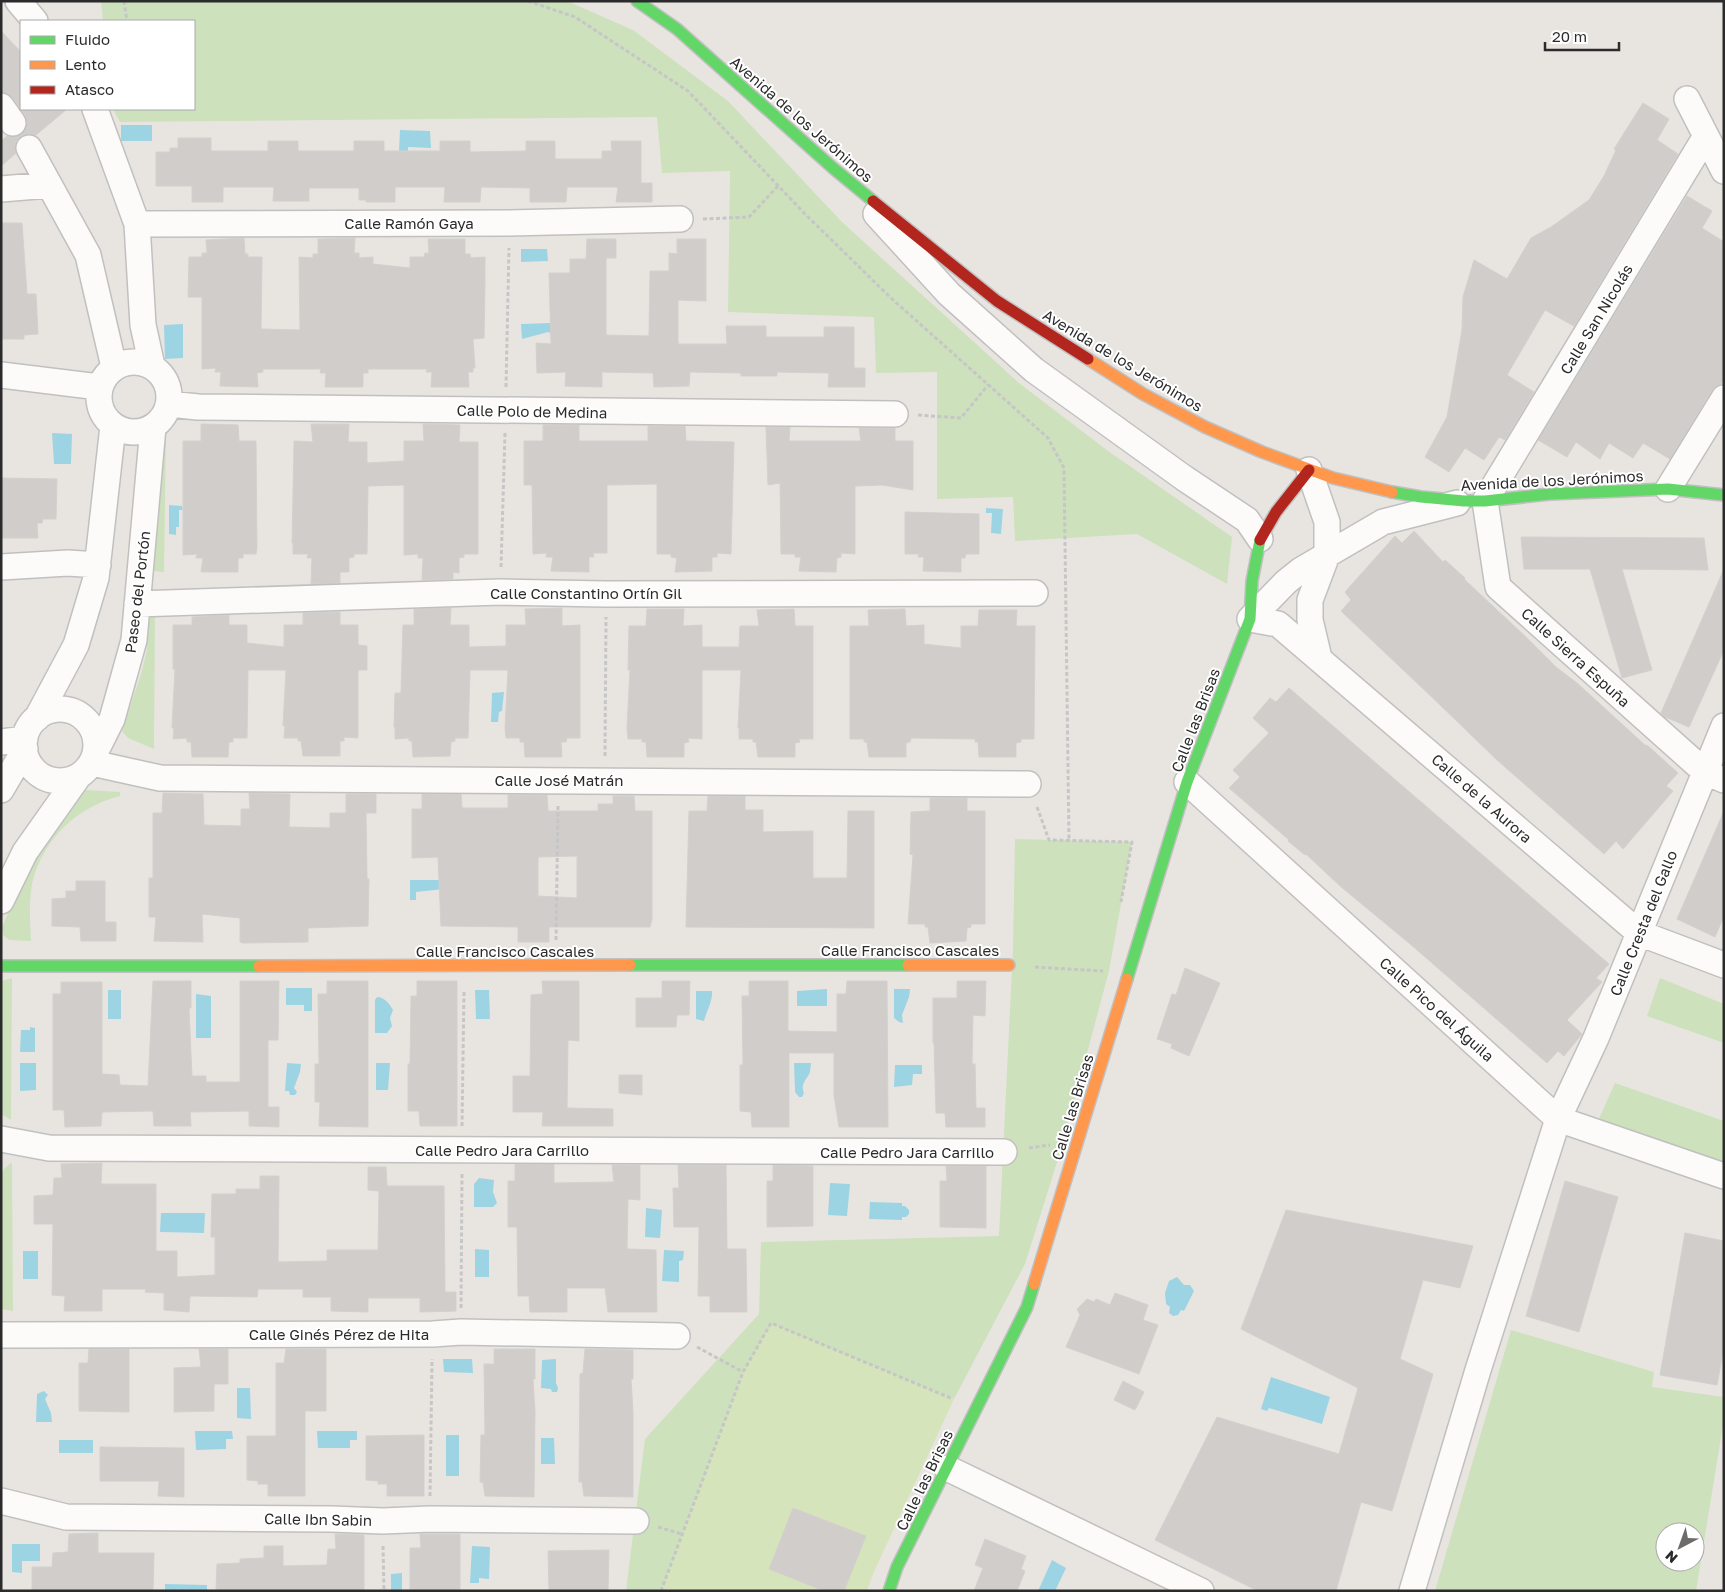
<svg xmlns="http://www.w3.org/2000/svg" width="1725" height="1592" viewBox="0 0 1725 1592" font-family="'Golos Text',sans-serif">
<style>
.green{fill:#cde1bd;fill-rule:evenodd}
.pitch{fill:#d6e4bb}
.water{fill:#9cd4e3}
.building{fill:#d0cdca;stroke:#d3d1cd;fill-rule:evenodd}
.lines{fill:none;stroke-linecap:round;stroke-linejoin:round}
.street-casing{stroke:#c1c0c0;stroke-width:28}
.fast-casing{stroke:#c1c0c0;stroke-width:14}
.slow-casing{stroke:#c1c0c0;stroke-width:14}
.jam-casing{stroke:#c1c0c0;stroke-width:14}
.path{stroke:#c6c6c6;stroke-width:3;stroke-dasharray:4 2.5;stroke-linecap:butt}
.street{stroke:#fcfbfa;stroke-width:25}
.fast{stroke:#63d668;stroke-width:11}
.slow{stroke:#ff974d;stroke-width:11}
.jam{stroke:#b3261e;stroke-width:11}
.labels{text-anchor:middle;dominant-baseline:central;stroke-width:4;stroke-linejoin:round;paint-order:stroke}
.street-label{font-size:15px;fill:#2b2b2b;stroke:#fff}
</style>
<rect width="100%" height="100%" fill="#e8e5e1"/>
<path class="green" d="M101,1H567L633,30L728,101L842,222L1019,383L1108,451L1232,537L1227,584L1137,534L1015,541L1013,497L937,499V372L876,373L874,317L728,312L730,171L662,173L657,117L120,122L113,109H194V21H103Z
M166,432L164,572L152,571L163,441Z
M155,608L154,749L128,738L122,731L142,671L147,649L145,617Z
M86,790L120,792V796C79,807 48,834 34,876C28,896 30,920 31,941L9,940L3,935L2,927L27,870L79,793Z
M1015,839L1132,842L1109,971L1063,1143L1025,1264L954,1399L771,1324L743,1372L661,1591H626L645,1439L759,1314L761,1242L999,1236L1013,948Z
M12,978L11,1120L1,1114V981Z
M1660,978L1724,1004V1043L1647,1016Z
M1615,1083L1724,1121V1165L1598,1121Z
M12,1162L13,1311L1,1309V1175L4,1169Z
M1511,1330L1654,1372L1652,1387L1724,1397V1419L1696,1591H1435ZM1665,1532H1695V1562H1665Z"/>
<path class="pitch" d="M771,1323L954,1399L873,1574L867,1591H661L743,1372Z"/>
<path class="water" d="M121,125H152V141H121Z
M400,130L430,131L431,148L408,147V152L399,151Z
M521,249H547L548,261L521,262Z
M550,323L552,334L548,332L522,339L521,324Z
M183,324V358L165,359L164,325Z
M52,433L72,434L71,464H54Z
M169,505L182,506L183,510H179V527H176V535L169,534Z
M986,508L1003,509L1001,534L991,533L992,513H986Z
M504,692L502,711L499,712L498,722H491L492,693Z
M410,880H444V889L416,892V900H410Z
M286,988H312V1011H304V1005H286Z
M827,989V1006H797V991Z
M894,989H910L909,997L902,1015L903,1023L899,1022L894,1018Z
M108,990H121V1019H108Z
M475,990H489L490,1019H476Z
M696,991H712C713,1001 706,1012 704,1021L696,1019Z
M196,994L211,996V1038H196Z
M377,997C384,997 390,1004 393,1010L390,1018L392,1026L387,1033H375V1000Z
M30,1027L35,1028V1052H20L21,1030H30Z
M20,1063H36V1090L20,1091Z
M287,1063L301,1064L300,1072L294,1088L297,1092L295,1095H290L289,1091H285Z
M376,1063H390L388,1090H376Z
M794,1063H811C811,1064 810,1072 810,1072C807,1080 800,1083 804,1093L802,1097H799L795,1092Z
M895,1065H922V1074H913L912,1085L894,1087Z
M479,1178L494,1180L493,1192L497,1203L493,1207H474V1184Z
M830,1183L850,1184L847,1216L828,1215Z
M870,1202L902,1203V1206H905L909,1210V1214L906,1217H902V1220L869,1219Z
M646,1208L662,1210L660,1238L645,1237Z
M161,1213H205L204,1233L160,1232Z
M475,1249L489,1250V1277H475Z
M664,1250L684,1251L683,1260L679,1261V1282L662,1281Z
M23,1251H38V1279H23Z
M1177,1277L1184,1285H1190L1194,1291L1184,1311L1181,1310L1178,1315L1173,1316L1169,1313L1170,1307L1166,1304L1165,1293L1169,1281Z
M443,1359H472L473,1373L444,1372Z
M556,1359V1383L558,1388L557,1392H552L551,1389L541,1388L542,1360Z
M1271,1377L1330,1397L1322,1424L1269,1408L1267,1411L1261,1409Z
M237,1388H250L251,1419L237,1418Z
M44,1391L48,1395L45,1399L51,1413L52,1422H36L37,1394Z
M195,1431H232L233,1439H226V1449L196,1450Z
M317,1431H357V1440H350V1448H318Z
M446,1435H459V1476H446Z
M541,1438H554L555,1464H541Z
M59,1440H93V1453H59Z
M12,1544H40V1561H22V1573L12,1572Z
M472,1546L490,1547L489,1579L479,1578V1583H470Z
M1052,1560L1066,1568L1055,1591H1038Z
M402,1573V1591H391V1574Z
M165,1584L207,1585V1591H165Z"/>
<path class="building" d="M1,31L21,52V109H67L36,135L29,134L22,136L16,141L15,147L16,153L1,166V141L7,136L15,137L22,134L26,129L27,122L25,115L13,98L7,93L1,92Z
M1643,103L1669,119L1657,140L1678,154L1574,326L1545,310L1507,375L1534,392L1505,440L1499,437L1484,460L1465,448L1449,472L1425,457L1447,417L1462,330L1463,297L1474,260L1507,279L1531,238L1551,227L1589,200L1604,176L1616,150L1614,149Z
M178,138H211V151H268V141H298V151H354V141H384V151H440V141H470V152L526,151V141H555V159H602V151H612L611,141H641V183H652V202H616L618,187H567L566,202H530V188L481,187L480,202H444L445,187H395V202H366V200H359V188H309V201H273L274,187H223V202H192V186H156V152H170V148H178Z
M1687,196L1712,211L1702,228L1724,242V380L1721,384L1717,386L1712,390L1670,459L1643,443L1633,458L1609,443L1600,459L1576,442L1567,457L1538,440Z
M1,223H22L27,294H36L38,334L24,335V339H1Z
M244,238L245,254H248V257H262L261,329L300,330L299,257L313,258V254H318V239L355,238L354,253H359V258L373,257V264L410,268V257H424L425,253H429L428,239H465V254H470L471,258L485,257V283L484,338L473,339L475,368H473V372H468L469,387H431L432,372H426L427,369H368V373H363V387H325L326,373H320L321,369H263V372L257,373L258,387L220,386L221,372H215L216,368L202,369V297H188L189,257H202V253H207L206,240Z
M587,239H616V258H606V335L649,336L650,271H669V253L677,254V239H706V301L678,300V344H727L726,326H766V337H824V327H854V368H865V387H828L829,373L777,372V376H741V373L690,372L689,386L654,387L653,373L602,372V387L565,386L566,372L537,373L536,343L551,344L549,273H570V259H586Z
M201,424L238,425L239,441H256L257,548L256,554H243V558H238V572H201L203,558H196L197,554L183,555V441H201Z
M311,424H349L348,442H367V463L404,461V441H424L423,424L460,425L459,442H478V554H464V557L459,558V573L453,572V579L422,580L423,558H418V554L404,555V485L368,486L367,554H354V557L349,558V572H340V583L311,584L312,558H307L308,554H293V543H292L294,441L313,442Z
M543,425H579V441H648V426H685L686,441L734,442L731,554L717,553V557H712V571L675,572L677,558L671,557V554H657V484L607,485V553H593L594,557H589V572L551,571L553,557H546L547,553L533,554L532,485H524V441H543Z
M766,427H790L789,441H861L859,428H895V441H913V490L882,485L855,486V554L841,553V557L837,558L836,572L799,571L801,557H795V554H781L780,483L768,485Z
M1,478L57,479L56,519H43L42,523H37L38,538H1Z
M905,512L979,514V554H966L965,558H961V572L923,571L924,557H918L919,554H905Z
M1414,531L1443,562L1445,560L1465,578L1464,579L1526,637L1556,667L1577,683L1646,746L1647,745L1678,773L1666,786L1673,791L1623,849L1616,841L1604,854L1497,760L1436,701L1341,611L1351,600L1345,592L1395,536L1402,543Z
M1521,537L1704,538L1708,570L1622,569L1652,670L1622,678L1590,569H1524Z
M1724,569V650L1689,727L1665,717L1661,713Z
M451,608L450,625H469V647L506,646V625H526L525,609L562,608V626L580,625V738H567L566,742H561L562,757H525L524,742H520V738H506L505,728L508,670H470L468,738H455V741L451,742L450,756L413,757L412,741H409V738L395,739V727H394L395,693H401L403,625H414V609Z
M647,609H684L683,626L702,625V647H739L740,626H759L757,610L794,609L795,626H813V739H799L800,742L795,743V757H758L756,742H753V739H739V728H738L741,670H702V739L688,738L689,742L684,743V757H647L646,742H642V739H628L627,728L630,670H628L629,626H646Z
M905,609L906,626L924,625V644L961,648V626H978L979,610H1017L1016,626H1035L1034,739H1021V742L1016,743V757H979L978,742H975V739L911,738L910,742L906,743V757H869L867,742H864V739H850V626H869L868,610Z
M340,612V625H358V645L367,646V670H358V738L344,737V741H340V756H303L301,741H298V738H284L285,725L283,726L286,670H248L247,738H233V742H229L228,757H192L191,742H187V738L173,739L174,728H172L175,669H173V625H192V617L229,615V625H247V643L284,647V625H303V613Z
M1289,688L1609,964L1596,978L1602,982L1567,1020L1582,1034L1564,1056L1558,1051L1547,1063L1409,943L1340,886L1306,854L1305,855L1288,841L1289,840L1229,788L1240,777L1233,770L1269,733L1253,718L1270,698L1276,702Z
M163,793L203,794L204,825L241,826V809H250L249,793L290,794L289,827L330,828V813H346V794H376V813H366L367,879H369L368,926L308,928V942L243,943L240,942V918L202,914L203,942L154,941L156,917H149V878H153V813H162Z
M422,794H461L462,808H508V795H547L548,811H598V804H613V796H634L635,811H652V919L650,927H549V942H518V927L441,926L438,857L412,858V809H422ZM577,856V898L538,896V857Z
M708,796H745V810H763V832L813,831V878H847L848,811H874V928L686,927L689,811H707Z
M930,798H967V811H985V924H971V927L967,928L966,941L930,943L928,927H925V924H908L913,855L910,854L911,812L930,811Z
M1724,811V916L1715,937L1677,919Z
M76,881H105V922H116V941H81L80,927L52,926V899L66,898V891H76Z
M1185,968L1220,983L1189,1056L1171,1048L1172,1044L1157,1039L1172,994L1176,995Z
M153,981H191V1008H189L192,1076H206V1082H240V981H279L278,1040H268V1107H279V1127L249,1126V1111L190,1112L191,1126H154L153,1111L102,1112L101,1126L65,1127L64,1110H53V994H61V982H102V1074L119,1075L120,1085L148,1086Z
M327,981H368V1127L319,1126L320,1102H315V1064H319L318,994H327Z
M417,981H457V1126H420L419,1111H408V1064H410L411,996H417Z
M542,981H579V1041L568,1040L567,1108L613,1109V1126H542L543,1112H513V1076H530L531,995L543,994Z
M662,981H690L689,1015H677L676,1027H636V998H662Z
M749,981H788V1031L837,1032V994H846L847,981H887L888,1127H839L834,1095V1053H789V1127H752L751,1112L740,1111V1065H743L742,996H749Z
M957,981H986L985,1016L973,1015L972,1064H975L976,1108H985V1127H946L945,1113H936L934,1043H933V998H957Z
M619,1075H642V1095L619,1093Z
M102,1163L101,1184H156V1251H177V1277L215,1275V1237H211L212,1194H236V1189H260V1176H279L278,1262L327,1261V1250H378L379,1191L368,1190V1167H386L387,1186H444L445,1292H456V1311L420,1312V1298H368V1312L331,1311V1297H303V1289H258L257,1297L190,1296L189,1312L177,1311L164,1310V1293L145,1292L146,1289H102V1311H64L65,1296L52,1295L53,1224H34V1196L53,1195L54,1178H62L61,1164Z
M515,1164H554V1183L614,1182L612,1165H640V1200L628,1199L627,1249L656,1250L657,1312H608L605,1288H567V1312H530L529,1296H518L517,1227H508V1181H515Z
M678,1165H726L727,1249H746L747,1312H710V1296H698L699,1227H674L673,1188H679Z
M773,1165L813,1166V1226L767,1227V1181H773Z
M946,1166H986V1228L940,1227V1181H947Z
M1565,1181L1618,1197L1579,1332L1526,1316Z
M1286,1210L1473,1246L1460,1288L1423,1280L1400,1359L1433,1374L1392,1511L1361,1502L1336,1591H1258L1155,1540L1217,1417L1339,1454L1358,1388L1241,1329Z
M1685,1233L1724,1241V1347L1717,1385L1660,1375Z
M1115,1293L1148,1305L1143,1320L1158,1325L1139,1374L1066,1347L1080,1315L1077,1309L1087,1299L1094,1302L1096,1299L1110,1305Z
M89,1349H129V1412L79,1411V1363H88Z
M199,1349H228V1384H214V1411L174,1412V1368L201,1367Z
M286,1349H326V1411H305V1496H268V1484H258V1481L247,1480V1436H276V1363H284Z
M494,1349H535V1379H533L535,1412L534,1497L485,1496L483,1482H480L481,1435H485L484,1364H494Z
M585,1349L633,1350V1379H631L633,1412V1497L584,1496L582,1482H579L580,1374L583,1373Z
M1123,1381L1144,1392L1135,1410L1114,1400Z
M424,1435V1496H387V1484H378V1481L366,1480V1436Z
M100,1447L184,1448V1497L158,1496L159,1481H100Z
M793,1508L866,1536L844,1591H824L769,1569Z
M98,1533V1553H154L153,1591H32V1567H52L53,1553L68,1552L69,1534Z
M335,1534L364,1535V1591H216L217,1564L240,1563V1559L264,1558V1546H283V1566L327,1565L328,1549H336Z
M420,1534H460V1591H410V1548H421Z
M985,1539L1026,1556L1021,1569L1025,1571L1017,1591H974L983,1568L975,1565Z
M609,1550L608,1591H549L548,1551Z"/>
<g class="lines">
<g class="street-casing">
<path id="street" d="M18,1L35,21
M1687,99L1724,171
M1,106L13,123
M95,109L137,224L143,325L152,366
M1706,136L1485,501L1498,587L1704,771L1724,780
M29,148L88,255L114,367
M1,189L49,185
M876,214L949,294L1034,370L1184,478L1247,520L1260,539
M137,224L509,223L680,219
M99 397a35 35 0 1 1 70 0a35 35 0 1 1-70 0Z
M1,375L99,387
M169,404L198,407L895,414
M1309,470L1327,522V555L1310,600V620L1319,658
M1668,489L1724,398
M1,567L68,563L98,565
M137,604L500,592L606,594L1035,593
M1250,619L1278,624L1639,933L1724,965
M1250,619L1286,582L1301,570L1383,522L1457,503
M24 745a36 36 0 1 1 72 0a36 36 0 1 1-72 0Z
M37,718L76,645L96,578L113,426
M1,742L25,739
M96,751L112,719L134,640L153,427
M92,763L160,778L1028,784
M1187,782L1558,1119L1724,1176
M1,790L25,749
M1,901L25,852L78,777
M1,1139L49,1148L1004,1152
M1,1335L433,1334L461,1332L677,1336
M947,1468L1201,1591
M1,1501L66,1517L331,1519L383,1521L430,1519L636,1521
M1412,1591L1478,1370L1558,1119L1596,1038L1724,726"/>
</g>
<g class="fast-casing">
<path id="fast" d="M637,1L677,29L833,168L873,201
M1392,492L1421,497L1464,501H1485L1550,494L1668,489L1724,495
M630,965H908
M1,966H259
M1127,979L1187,782L1250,619L1252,581L1260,540
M889,1591L897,1567L1027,1307L1034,1284"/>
</g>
<g class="slow-casing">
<path id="slow" d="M1088,359L1143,394L1205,427L1262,452L1333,478L1392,492
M908,965H1009
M259,966L630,965
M1034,1284L1127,979"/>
</g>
<g class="jam-casing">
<path id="jam" d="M873,201L997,301L1088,359
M1260,540L1276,512L1309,470"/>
</g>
<path class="path" d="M124,1L127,21
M528,1L575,17L688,91L806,215L892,299L1048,438L1064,468L1069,841
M703,219L749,217L778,186
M506,387L509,248
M918,415L961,418L988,385
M501,567L505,433
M605,756L606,617
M1037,807L1049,840L1132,842L1121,902
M556,940L558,806
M1035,967L1103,971
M462,1126L464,992
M1029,1148L1050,1145
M461,1308L462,1174
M697,1347L743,1372
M430,1496L432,1359
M658,1527L682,1534
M383,1546L384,1591
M661,1591L743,1372L771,1323L953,1399"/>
<use href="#street" class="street"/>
<use href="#fast" class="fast"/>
<use href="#slow" class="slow"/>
<use href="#jam" class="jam"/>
</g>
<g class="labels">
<g class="street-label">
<text transform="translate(802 119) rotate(41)">Avenida de los Jerónimos</text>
<text x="409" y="223">Calle Ramón Gaya</text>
<text transform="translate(1596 319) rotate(-59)">Calle San Nicolás</text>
<text transform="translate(1123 360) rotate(31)">Avenida de los Jerónimos</text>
<text transform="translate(532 411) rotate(1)">Calle Polo de Medina</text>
<text transform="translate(1552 480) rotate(-3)">Avenida de los Jerónimos</text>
<text transform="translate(137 592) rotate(-83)">Paseo del Portón</text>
<text x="586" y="593">Calle Constantino Ortín Gil</text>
<text transform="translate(1576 657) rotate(42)">Calle Sierra Espuña</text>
<text transform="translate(1195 720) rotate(-69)">Calle las Brisas</text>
<text x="559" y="780">Calle José Matrán</text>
<text transform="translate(1482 798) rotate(41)">Calle de la Aurora</text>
<text transform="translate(1643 923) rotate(-68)">Calle Cresta del Gallo</text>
<text x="910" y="950">Calle Francisco Cascales</text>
<text x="505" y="951">Calle Francisco Cascales</text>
<text transform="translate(1437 1009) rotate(42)">Calle Pico del Águila</text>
<text transform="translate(1072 1107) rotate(-73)">Calle las Brisas</text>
<text x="502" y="1150">Calle Pedro Jara Carrillo</text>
<text x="907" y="1152">Calle Pedro Jara Carrillo</text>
<text x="339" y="1334">Calle Ginés Pérez de Hita</text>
<text transform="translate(924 1480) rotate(-64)">Calle las Brisas</text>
<text transform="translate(318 1519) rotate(1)">Calle Ibn Sabin</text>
</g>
</g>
<rect width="1725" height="1592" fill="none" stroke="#2b2b2b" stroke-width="5"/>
<rect x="20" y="20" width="175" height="90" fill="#ffffff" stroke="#aaaaaa"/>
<rect x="30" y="36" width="25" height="8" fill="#63d668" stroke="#aaaaaa"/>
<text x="65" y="45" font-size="15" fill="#2b2b2b">Fluido</text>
<rect x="30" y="61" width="25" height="8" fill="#ff974d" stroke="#aaaaaa"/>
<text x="65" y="70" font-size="15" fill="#2b2b2b">Lento</text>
<rect x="30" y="86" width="25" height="8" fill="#b3261e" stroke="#aaaaaa"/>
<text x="65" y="95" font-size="15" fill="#2b2b2b">Atasco</text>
<g transform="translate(1680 1547) rotate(221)"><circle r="24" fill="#ffffff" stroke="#aaaaaa"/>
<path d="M0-4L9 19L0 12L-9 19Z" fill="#6d6c6b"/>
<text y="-8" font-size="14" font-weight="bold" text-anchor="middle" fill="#2b2b2b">N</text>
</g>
<path d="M1545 42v8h74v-8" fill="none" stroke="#2b2b2b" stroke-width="2.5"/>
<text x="1552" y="42" font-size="15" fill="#2b2b2b" stroke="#ffffff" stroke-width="4" paint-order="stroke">20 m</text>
</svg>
